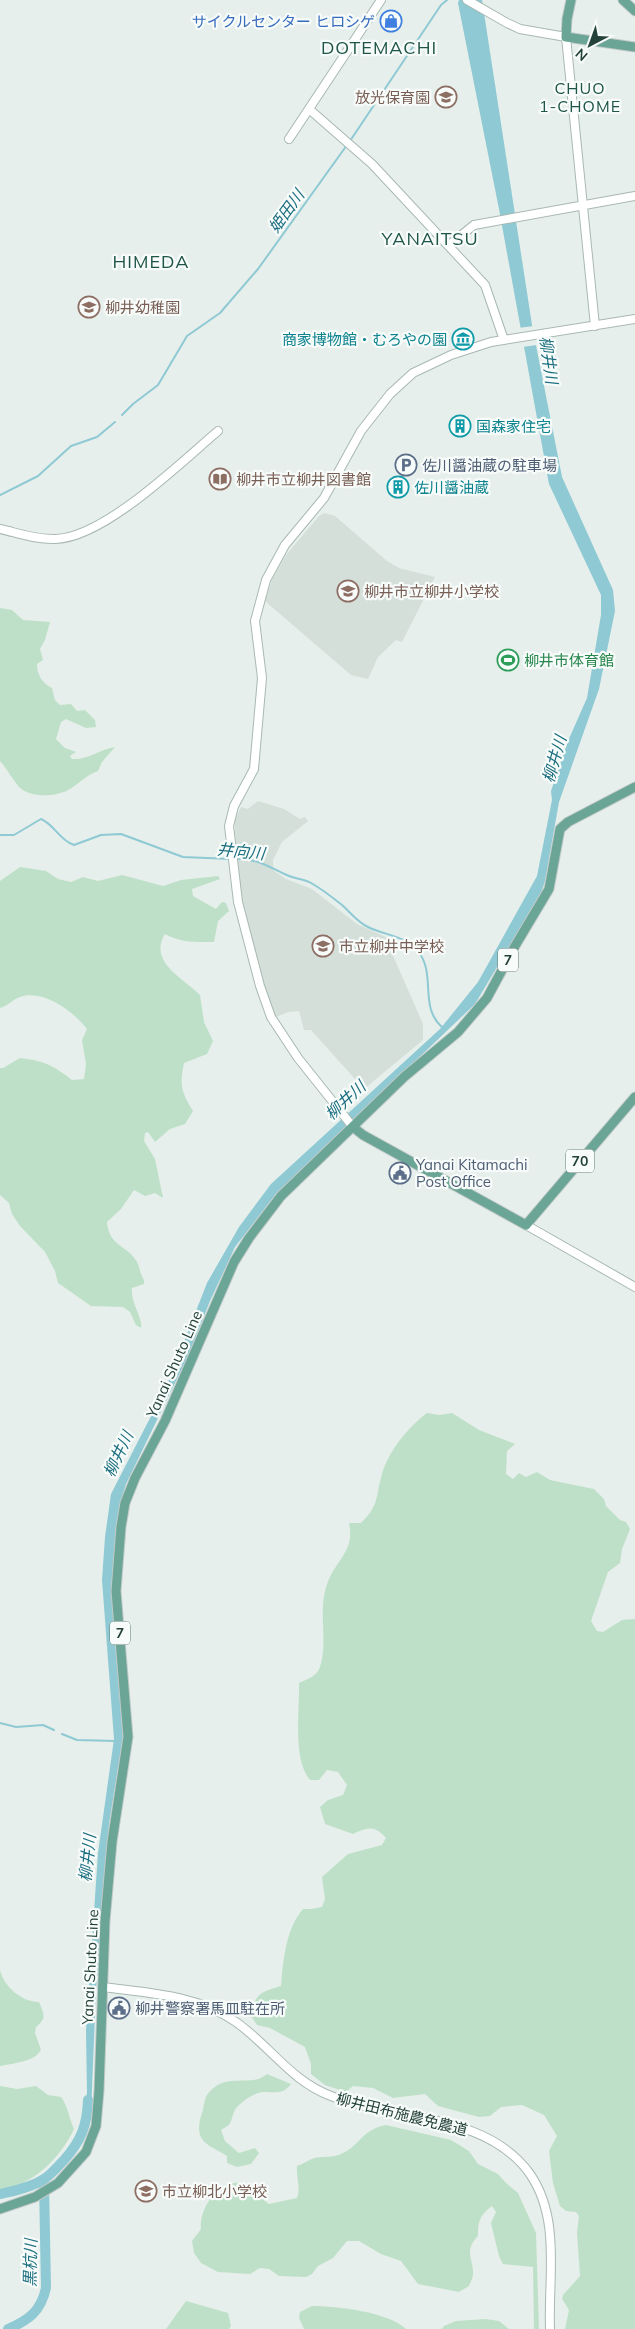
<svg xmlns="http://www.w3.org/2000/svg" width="635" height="2329" viewBox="0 0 635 2329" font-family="Mulish,'Noto Sans JP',sans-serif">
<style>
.built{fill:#d4dfda}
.green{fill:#bfe0c8}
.water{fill:#8ec9d4}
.pier{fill:#e6efeb}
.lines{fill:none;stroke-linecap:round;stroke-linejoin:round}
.stream{stroke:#8ec9d4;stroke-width:2}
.river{stroke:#8ec9d4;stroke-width:10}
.minor-casing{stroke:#a8b8b2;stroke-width:10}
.major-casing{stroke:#c2cac8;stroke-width:11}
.minor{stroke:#fff;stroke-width:8}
.major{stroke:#6aa596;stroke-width:9}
.labels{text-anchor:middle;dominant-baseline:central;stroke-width:4.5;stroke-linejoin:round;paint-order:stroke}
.shield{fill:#f7fbf9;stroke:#637a73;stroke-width:1}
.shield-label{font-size:14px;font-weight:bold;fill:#24423a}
.shop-label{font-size:15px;fill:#366cbe;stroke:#f7fbf9;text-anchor:end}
.education-label{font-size:15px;fill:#785e54;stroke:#f7fbf9;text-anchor:start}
.culture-label{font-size:15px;fill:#0d838f;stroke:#f7fbf9;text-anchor:start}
.service-label{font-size:15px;fill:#4e5e75;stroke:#f7fbf9;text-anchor:start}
.leisure-label{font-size:15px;fill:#27864d;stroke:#f7fbf9;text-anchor:start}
.street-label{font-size:15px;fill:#24423a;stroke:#f7fbf9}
.neighbourhood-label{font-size:16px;letter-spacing:1px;fill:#1f5548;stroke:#f7fbf9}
.water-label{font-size:16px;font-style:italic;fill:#1c6f80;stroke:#f7fbf9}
.quarter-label{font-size:18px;letter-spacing:1px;fill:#1f5548;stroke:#f7fbf9}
</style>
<rect width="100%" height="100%" fill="#e6efeb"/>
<path class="built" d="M324,513L335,516L387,561L399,568L435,577L402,642L396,640L378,657L368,679L351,675L265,601L272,580L286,555L319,516Z
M258,801L284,809L300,819L305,817L308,821L282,842L273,860V870L286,879L312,889L357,924L397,942L391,951L423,1024V1040L364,1089L311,1030H304L299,1011L288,1012L276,1017L266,994L241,903L235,832V820L241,807L248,809Z"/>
<path class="green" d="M0,608L12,610L23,620L50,622L45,640L40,649L43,660L37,664C37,675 42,683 52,688L55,700L60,705L71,704L77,711L85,710L95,720L96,727L86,728L66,719L61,722L56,739L65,748L76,752L70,756L72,759C89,760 98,750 115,747L102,762L98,771C86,775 79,784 68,790C56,797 30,798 19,787C13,780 7,769 0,761Z
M20,867L46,871L58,879L71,882L83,877L98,881L122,875L163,886L181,880L218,876L220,879L192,889L193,896L216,909L222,902L226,903L229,911L218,921L214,942C196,942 181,943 165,934C148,962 183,978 200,995L204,1022L213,1041L207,1054L184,1063C179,1086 182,1093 193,1111L185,1124L170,1129L155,1142L148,1132L145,1133L144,1141L155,1159L163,1198L155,1193L145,1196L134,1190L121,1209L107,1222C109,1247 128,1245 137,1262C140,1268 140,1274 144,1280V1284L132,1288C130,1302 143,1318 141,1328L136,1325L130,1312L123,1307L91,1306L58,1283L55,1271L45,1252L20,1226L12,1214L9,1203L0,1195V1068H3L20,1058C44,1061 53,1065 72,1080L84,1079L86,1064L82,1040L87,1029C73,1011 43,989 20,997C13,999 8,1006 0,1008V881Z
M427,1413L439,1415L452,1413L479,1430L515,1444L507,1451L506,1474L513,1479L519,1473L526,1477L537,1472L550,1480L594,1489L604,1499L606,1506L620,1520L626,1522L630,1529L622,1549L620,1563L608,1572L591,1621L597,1631L603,1632L622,1620L635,1619V2329H565L569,2310L562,2299L563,2295L580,2276L577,2233L579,2216L576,2212L566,2211L560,2206L553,2183L549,2151L557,2136L544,2115L522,2105L501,2107L490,2116L479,2117L438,2106L425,2094L393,2098L373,2088L353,2086L346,2092L325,2085L311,2074V2064L305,2047L270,2028L257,2025L251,2016C255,1994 260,1992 281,1986C283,1961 286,1928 303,1909H311L322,1907L325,1899L322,1877L348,1854L382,1845L386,1838C375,1825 367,1827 353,1834L325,1824L320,1807L328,1800L343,1795L347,1785L338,1772L327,1770L319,1780H310C292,1759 300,1710 299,1683C308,1679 317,1676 320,1667C329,1639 316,1608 329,1579C338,1559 355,1549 349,1523H361C380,1504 375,1498 382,1474C388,1452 408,1427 427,1413Z
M0,1970C4,1987 22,2002 39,2002C44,2014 47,2018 36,2027L35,2033L41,2050C34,2062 14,2063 0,2066Z
M267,2074L291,2084C283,2095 276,2092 264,2092C255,2092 243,2101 237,2107C232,2113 233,2119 229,2125L221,2130L225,2141L239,2153L255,2148L259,2153L251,2164L237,2167L227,2163V2156C209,2144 192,2143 202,2113C204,2108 204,2099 207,2095C225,2070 251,2089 267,2074Z
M0,2086L17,2089L36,2086L48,2095L61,2097C68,2106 69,2118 74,2129C61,2157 32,2187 0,2189Z
M386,2125L451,2140L469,2151L478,2164L498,2174L506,2183L518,2193L536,2233L539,2329H534L533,2267L503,2264L499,2256L491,2223L496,2212L492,2206C480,2215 478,2221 478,2236C463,2251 474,2260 473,2274C473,2278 470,2283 469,2286L459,2292L418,2284L401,2261L381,2254L359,2241H347L333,2258L318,2266L312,2274L306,2277L279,2276L269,2269L260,2268L250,2274L218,2272L201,2263L194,2253L192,2241L201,2229C199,2211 214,2186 234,2183C240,2182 248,2184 254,2185L258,2196L269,2204L297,2198C301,2187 296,2179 297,2166C303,2164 309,2160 314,2158C324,2156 332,2158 341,2154C361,2145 361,2130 386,2125Z
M186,2301L228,2313L231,2326L229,2329H166Z
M312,2306C336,2306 389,2312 406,2329H304L299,2318L300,2312Z
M486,2319L499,2321L509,2329H442L444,2326L456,2321Z"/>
<path class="water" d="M459,0H482L532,325L562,477L613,590L615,611L599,689L559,802L545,881L541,893L475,1004L275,1195L235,1247L210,1301L188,1356L126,1484L120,1504L117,1527L112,1588L123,1737L109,1824L96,1991L91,2113L84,2112L87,2093L86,2030L95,1897L98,1853L114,1739L102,1580L105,1537L111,1494L167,1385L207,1283L239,1227L271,1184L440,1029L478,982L537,876L552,800L551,791L568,741L587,698L601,615V595L549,484L499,209L458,3Z"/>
<path class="pier" d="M534,326L537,345L522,347L518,328Z"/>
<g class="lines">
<path class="stream" d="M350,141L441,5L447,0
M122,415L133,404L158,385L187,336L220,313L258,269L347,145
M0,495L38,476L71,446L97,437L115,422
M0,835H14L41,819C55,825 59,840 74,845L101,835L121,834L183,857L231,859
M236,859C258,858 270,868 289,876C296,879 304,879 311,883C322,889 332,897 342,905C350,912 357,922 368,927C384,935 406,936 418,951C437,975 418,1007 443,1028
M0,1723L16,1727L43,1725L54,1730
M62,1734L77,1740L115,1741"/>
<path class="river" d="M0,2194C15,2191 32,2187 44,2179C52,2174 58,2166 64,2160C81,2141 87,2126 88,2100
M8,2329C29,2320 41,2311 46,2288L44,2183"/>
<g class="minor-casing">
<path id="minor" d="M467,0L507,23L520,29L566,37L595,326
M309,109L372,164L485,285L504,340
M289,139L381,0
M449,245L474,225L635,196
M0,529C18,533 37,540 56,539C105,537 180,463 218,431
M353,1127L298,1058L271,1017L260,986L238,902L229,826L234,806L254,769L262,678L255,621L266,580L285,545L324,498L361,431L390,394L413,373L451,355L491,342L635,319
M526,1225L635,1287
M103,1987C148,1993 198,1995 236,2022C270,2046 291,2081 331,2096C395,2121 486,2112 530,2174C561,2219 548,2278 550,2329"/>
</g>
<g class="major-casing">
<path id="major" d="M571,0L567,19L566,37L635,47
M623,0L635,11
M353,1127L363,1135L526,1225L635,1097
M0,2209L35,2197L58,2183L86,2152L96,2126L99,2091L105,1921L112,1842L128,1737L116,1591L121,1527L125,1503L135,1478L165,1421L234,1262L249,1238L281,1196L404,1077L458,1032L487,998L515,946L549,889L560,829L568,822L635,787"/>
</g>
<use href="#minor" class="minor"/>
<use href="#major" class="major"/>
</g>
<defs>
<g id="shop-ring" transform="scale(1.125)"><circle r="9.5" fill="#f7fbf9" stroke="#3f7fe0" stroke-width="1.5"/><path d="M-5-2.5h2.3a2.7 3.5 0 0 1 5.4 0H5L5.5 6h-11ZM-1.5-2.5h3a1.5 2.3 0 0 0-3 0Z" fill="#3f7fe0"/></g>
<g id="school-ring" transform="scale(1.125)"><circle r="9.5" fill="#f7fbf9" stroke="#8d6e63" stroke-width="1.5"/><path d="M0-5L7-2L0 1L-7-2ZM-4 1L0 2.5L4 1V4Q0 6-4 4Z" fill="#8d6e63"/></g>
<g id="museum-ring" transform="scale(1.125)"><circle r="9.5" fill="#f7fbf9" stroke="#0f9aa8" stroke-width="1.5"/><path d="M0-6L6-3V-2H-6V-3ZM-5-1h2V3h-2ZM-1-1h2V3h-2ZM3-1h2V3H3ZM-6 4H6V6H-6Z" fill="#0f9aa8"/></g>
<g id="building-ring" transform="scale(1.125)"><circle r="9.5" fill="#f7fbf9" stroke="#0f9aa8" stroke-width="1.5"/><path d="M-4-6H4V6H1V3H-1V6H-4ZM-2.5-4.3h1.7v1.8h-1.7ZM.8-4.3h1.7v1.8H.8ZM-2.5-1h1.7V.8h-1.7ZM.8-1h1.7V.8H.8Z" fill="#0f9aa8"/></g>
<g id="parking-ring" transform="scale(1.125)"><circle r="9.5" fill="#f7fbf9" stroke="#5c6f8a" stroke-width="1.5"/><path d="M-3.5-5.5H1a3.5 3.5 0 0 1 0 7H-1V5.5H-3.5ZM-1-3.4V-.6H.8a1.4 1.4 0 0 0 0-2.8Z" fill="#5c6f8a"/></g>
<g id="library-ring" transform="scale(1.125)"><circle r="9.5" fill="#f7fbf9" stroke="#8d6e63" stroke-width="1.5"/><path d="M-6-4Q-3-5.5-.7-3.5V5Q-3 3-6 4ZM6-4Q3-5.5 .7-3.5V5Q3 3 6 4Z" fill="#8d6e63"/></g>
<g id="stadium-ring" transform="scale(1.125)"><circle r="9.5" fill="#f7fbf9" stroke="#2e9e5b" stroke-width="1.5"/><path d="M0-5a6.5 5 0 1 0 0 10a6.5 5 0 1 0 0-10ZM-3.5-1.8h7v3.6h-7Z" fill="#2e9e5b"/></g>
<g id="civic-ring" transform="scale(1.125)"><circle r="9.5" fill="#f7fbf9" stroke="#5c6f8a" stroke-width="1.5"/><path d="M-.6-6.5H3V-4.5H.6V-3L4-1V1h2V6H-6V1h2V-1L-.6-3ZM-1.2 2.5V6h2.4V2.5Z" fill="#5c6f8a"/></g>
</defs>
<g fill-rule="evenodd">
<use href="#shop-ring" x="391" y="21"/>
<use href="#school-ring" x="446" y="97"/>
<use href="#school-ring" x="89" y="307"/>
<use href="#museum-ring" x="463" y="339"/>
<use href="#building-ring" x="460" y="426"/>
<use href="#parking-ring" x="406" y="465"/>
<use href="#library-ring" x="220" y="479"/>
<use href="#building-ring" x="398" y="487"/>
<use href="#school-ring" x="348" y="591"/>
<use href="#stadium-ring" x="508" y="660"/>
<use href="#school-ring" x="323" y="946"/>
<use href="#civic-ring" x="400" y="1173"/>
<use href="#civic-ring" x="119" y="2008"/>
<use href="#school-ring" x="146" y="2191"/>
</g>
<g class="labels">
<g class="shield">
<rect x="498" y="948.5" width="20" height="23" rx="4"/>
<rect x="566" y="1149.5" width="28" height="23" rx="4"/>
<rect x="110" y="1621.5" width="20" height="23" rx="4"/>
</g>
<g class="shield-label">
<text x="508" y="960">7</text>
<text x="580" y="1161">70</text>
<text x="120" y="1633">7</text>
</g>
<g class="shop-label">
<text x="375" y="21">サイクルセンター ヒロシゲ</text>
</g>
<g class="education-label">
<text x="430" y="97" text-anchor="end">放光保育園</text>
<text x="105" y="307">柳井幼稚園</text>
<text x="236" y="479">柳井市立柳井図書館</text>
<text x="364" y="591">柳井市立柳井小学校</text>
<text x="339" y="946">市立柳井中学校</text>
<text x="162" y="2191">市立柳北小学校</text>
</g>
<g class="culture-label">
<text x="447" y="339" text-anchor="end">商家博物館・むろやの園</text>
<text x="476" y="426">国森家住宅</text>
<text x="414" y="487">佐川醤油蔵</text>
</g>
<g class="service-label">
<text x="422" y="465">佐川醤油蔵の駐車場</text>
<text x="416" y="1164">Yanai Kitamachi<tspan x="416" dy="17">Post Office</tspan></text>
<text x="135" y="2008">柳井警察署馬皿駐在所</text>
</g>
<g class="leisure-label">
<text x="524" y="660">柳井市体育館</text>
</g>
<g class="street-label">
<text transform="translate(174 1364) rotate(-66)">Yanai Shuto Line</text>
<text transform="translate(90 1967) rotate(-87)">Yanai Shuto Line</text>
<text transform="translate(402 2114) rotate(14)">柳井田布施農免農道</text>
</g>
<g class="neighbourhood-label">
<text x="580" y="88">CHUO<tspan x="580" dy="18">1-CHOME</tspan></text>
</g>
<g class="water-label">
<text transform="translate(286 211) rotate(-54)">姫田川</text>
<text transform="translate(549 360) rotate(82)">柳井川</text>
<text transform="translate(554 759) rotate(-74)">柳井川</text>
<text transform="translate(241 851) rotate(6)">井向川</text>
<text transform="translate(345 1100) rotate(-43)">柳井川</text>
<text transform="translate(118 1454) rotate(-65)">柳井川</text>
<text transform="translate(87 1858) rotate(-84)">柳井川</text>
<text transform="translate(30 2263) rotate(-89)">黒杭川</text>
</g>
<g class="quarter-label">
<text x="379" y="47">DOTEMACHI</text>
<text x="430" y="238">YANAITSU</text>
<text x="151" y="261">HIMEDA</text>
</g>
</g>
<g transform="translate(590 45) rotate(221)" stroke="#f7fbf9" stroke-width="4" paint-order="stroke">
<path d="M0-4L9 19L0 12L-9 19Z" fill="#24423a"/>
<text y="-8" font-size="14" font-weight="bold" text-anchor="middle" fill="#24423a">N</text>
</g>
</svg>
